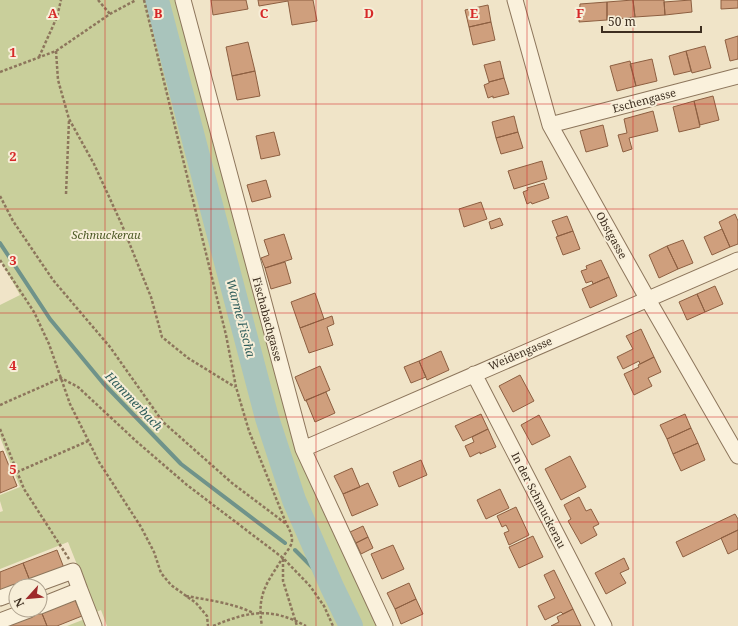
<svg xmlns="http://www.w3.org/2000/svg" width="738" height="626" viewBox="0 0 738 626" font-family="'Noto Serif',serif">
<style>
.green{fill:#c9cf9b}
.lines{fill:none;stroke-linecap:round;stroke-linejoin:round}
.stream{stroke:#6f938a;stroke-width:4}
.river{stroke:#a9c4bc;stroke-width:24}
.building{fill:#cf9f7d;stroke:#8d5f41}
.minor-casing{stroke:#8d765c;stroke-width:17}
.path{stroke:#8d765c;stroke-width:2.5;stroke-dasharray:3 2;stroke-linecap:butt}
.minor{stroke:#faf1dc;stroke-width:15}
.grid{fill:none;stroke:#d62828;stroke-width:1;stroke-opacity:0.55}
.labels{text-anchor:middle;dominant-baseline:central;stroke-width:4;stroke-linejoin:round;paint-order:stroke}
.street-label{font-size:11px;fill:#3d2e20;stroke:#f7eed8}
.park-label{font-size:11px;font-style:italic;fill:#4d5a26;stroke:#f7eed8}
.water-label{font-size:12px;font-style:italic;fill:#2f5d5a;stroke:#f7eed8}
.grid-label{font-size:13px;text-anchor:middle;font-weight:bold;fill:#d62828;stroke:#f7eed8;stroke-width:4;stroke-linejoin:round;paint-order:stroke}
</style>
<rect width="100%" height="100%" fill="#f0e4c8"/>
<path class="green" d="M0,0H175L295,443L319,503L378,626H107L101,610L96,612L68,542L0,569V512L3,511L0,501V495L20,487L0,437V305L20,295L0,259Z
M85,619L87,626H67Z"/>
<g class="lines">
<path class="stream" d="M0,243L50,319L103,383L181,464L285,543
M295,550L332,587"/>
<path class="river" d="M157,0L267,418L294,500L332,587L351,626"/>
</g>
<path class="building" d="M211,0H246L248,9L213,15Z
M258,0H313L317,21L292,25L288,1L259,6Z
M633,0L635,17L607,20V2Z
M633,0H664L665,15L635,17Z
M691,0L692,12L665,15L664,2Z
M721,0H738V8L721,9Z
M607,2V20L579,22L580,4Z
M488,5L491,22L469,27L465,10Z
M491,22L495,40L473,45L469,27Z
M738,36V59L730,61L725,40Z
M248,42L255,71L232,76L226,47Z
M705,46L711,68L692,73L686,51Z
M686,51L691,71L674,75L669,56Z
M652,59L657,81L636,86L630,64Z
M500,61L504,78L489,82L484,65Z
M630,61L636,86L617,91L610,66Z
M255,71L260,96L237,100L232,76Z
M504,78L509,94L493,98V96L488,98L484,85L489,83V82Z
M713,96L719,120L700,125L694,101Z
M694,101L700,127L679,132L673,107Z
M653,111L658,131L629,138L632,149L623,152L618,135L627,133L624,119Z
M514,116L518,132L496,138L492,122Z
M603,125L608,146L586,152L580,131Z
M274,132L280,155L261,159L256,136Z
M518,132L523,148L501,154L496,138Z
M542,161L547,179L514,189L508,171Z
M266,180L271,197L252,202L247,185Z
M544,183L549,198L532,204L531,202L527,204L523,192L528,190L527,188Z
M481,202L487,219L464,227L459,209Z
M735,214L738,221V244L730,247L719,222Z
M567,216L573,231L558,236L552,221Z
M500,218L503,225L491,229L489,222Z
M722,229L730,247L712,255L704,237Z
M573,231L580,249L563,255L556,237Z
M284,234L292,259L265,268L261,258L269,255L264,240Z
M683,240L693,263L678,269L667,246Z
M667,246L678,269L659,278L649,255Z
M601,260L609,277L593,284L592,281L586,283L581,271L587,269L586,266Z
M285,262L291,283L271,289L265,268Z
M609,277L617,296L590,308L582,289Z
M715,286L723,304L705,312L697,294Z
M315,293L324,319L300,328L291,302Z
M697,294L705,312L687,320L679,302Z
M332,316L334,324L327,327L333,345L309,353L300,328Z
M641,329L654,357L640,364L639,361L623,369L617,357L633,349L626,336Z
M441,351L449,370L427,380L419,361Z
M654,357L661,372L648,378L652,386L634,395L624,374L639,367L638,365Z
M419,361L426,377L411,383L404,367Z
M320,366L330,390L305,401L295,377Z
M520,375L534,401L513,412L499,386Z
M326,392L335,413L315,422L306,400Z
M481,414L488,429L463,441L455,426Z
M685,414L691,428L667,439L660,425Z
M539,415L550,436L532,445L521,425Z
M691,428L698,443L673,454L667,439Z
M488,429L496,447L480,454V452L470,457L465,446L474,442L472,437Z
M698,443L705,460L681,471L673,454Z
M3,451L17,486L0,493V452Z
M570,456L586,487L561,500L545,469Z
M421,460L427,475L399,487L393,472Z
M352,468L360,487L343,494L334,476Z
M368,483L378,505L352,516L343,494Z
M500,489L509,508L486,519L477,500Z
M579,497L586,511L591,509L599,524L593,527L597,535L581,544L568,521L571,519L564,505Z
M516,507L529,535L509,545L504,533L509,531L506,525L502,527L497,516Z
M735,514L738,519V530L683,557L676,542Z
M363,526L368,537L356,543L350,532Z
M738,530V549L728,554L721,538Z
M533,536L543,557L519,568L509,547Z
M368,537L373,548L361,554L356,543Z
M393,545L404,569L382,579L371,554Z
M57,550L64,568L30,581L23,563Z
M624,558L629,569L620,573L626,583L606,594L595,573Z
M23,563L30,581L0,593V572Z
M554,570L573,609L563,614L561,612L545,620L538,606L555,598L544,575Z
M409,583L416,599L395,609L387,593Z
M74,598L82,616L57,626H47L41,611Z
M416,599L423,614L401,624L395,609Z
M573,609L581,626H551L559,622L557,617Z
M41,611L47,626H4V625Z"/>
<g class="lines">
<g class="minor-casing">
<path id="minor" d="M183,0L303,449L385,626
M515,0L550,125L647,298L738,456
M550,125L738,76
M474,374L604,626
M303,449L738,260
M32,586L73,571L80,590L40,606
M80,590L94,626
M0,598L16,592
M0,621L29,610"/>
</g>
<path class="path" d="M98,0L110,14
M144,0L226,335L236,387L249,431L286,523C289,529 292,534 292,540C292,545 288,550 285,554C269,581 256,592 262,626
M56,51L58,80L69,119L94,164L122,225L151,297L162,337L188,358L235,387
M39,57L57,17L61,0
M0,72L56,51L110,14L136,0
M66,194L69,120
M0,196L13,221L53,280L110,347L163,422L232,483L285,523
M0,260L34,312L49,344L70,404L99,462L141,527L154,552L161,573L171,585L196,603L207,616L208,626
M0,405L61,378L78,387L136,441L187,485L283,558L310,586L324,606L333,626
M0,429L24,489L69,559
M17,472L88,441
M283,559V581L297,626
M186,596C208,600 233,603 253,613
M213,626C249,611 271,607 306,626"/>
<use href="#minor" class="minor"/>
</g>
<path class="grid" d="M105,0V626M211,0V626M316,0V626M422,0V626M527,0V626M633,0V626M0,104H738M0,209H738M0,313H738M0,417H738M0,522H738"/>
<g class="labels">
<g class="street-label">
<text transform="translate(644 100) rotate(-15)">Eschengasse</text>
<text transform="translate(612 235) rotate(61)">Obstgasse</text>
<text transform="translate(268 319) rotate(75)">Fischabachgasse</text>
<text transform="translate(520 353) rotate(-23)">Weidengasse</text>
<text transform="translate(539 500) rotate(63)">In der Schmuckerau</text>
</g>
<g class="park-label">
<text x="106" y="234">Schmuckerau</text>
</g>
<g class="water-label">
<text transform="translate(241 318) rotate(75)">Warme Fischa</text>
<text transform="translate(134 401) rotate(46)">Hammerbach</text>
</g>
</g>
<g class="grid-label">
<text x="53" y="18">A</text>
<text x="158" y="18">B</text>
<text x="264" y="18">C</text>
<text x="369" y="18">D</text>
<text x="474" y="18">E</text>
<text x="580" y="18">F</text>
<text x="13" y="57">1</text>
<text x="13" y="161">2</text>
<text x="13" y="265">3</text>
<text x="13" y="370">4</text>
<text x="13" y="474">5</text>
</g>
<g transform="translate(28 598) rotate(243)"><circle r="19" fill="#f7eed8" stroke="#ada18e"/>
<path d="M0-3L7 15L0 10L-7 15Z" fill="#9e2a2b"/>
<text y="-6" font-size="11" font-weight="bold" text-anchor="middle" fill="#3d2e20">N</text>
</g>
<path d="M602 26v6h99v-6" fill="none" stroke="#3d2e20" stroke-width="2"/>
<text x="608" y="26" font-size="12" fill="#3d2e20" stroke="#f7eed8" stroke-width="3" paint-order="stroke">50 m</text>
</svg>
